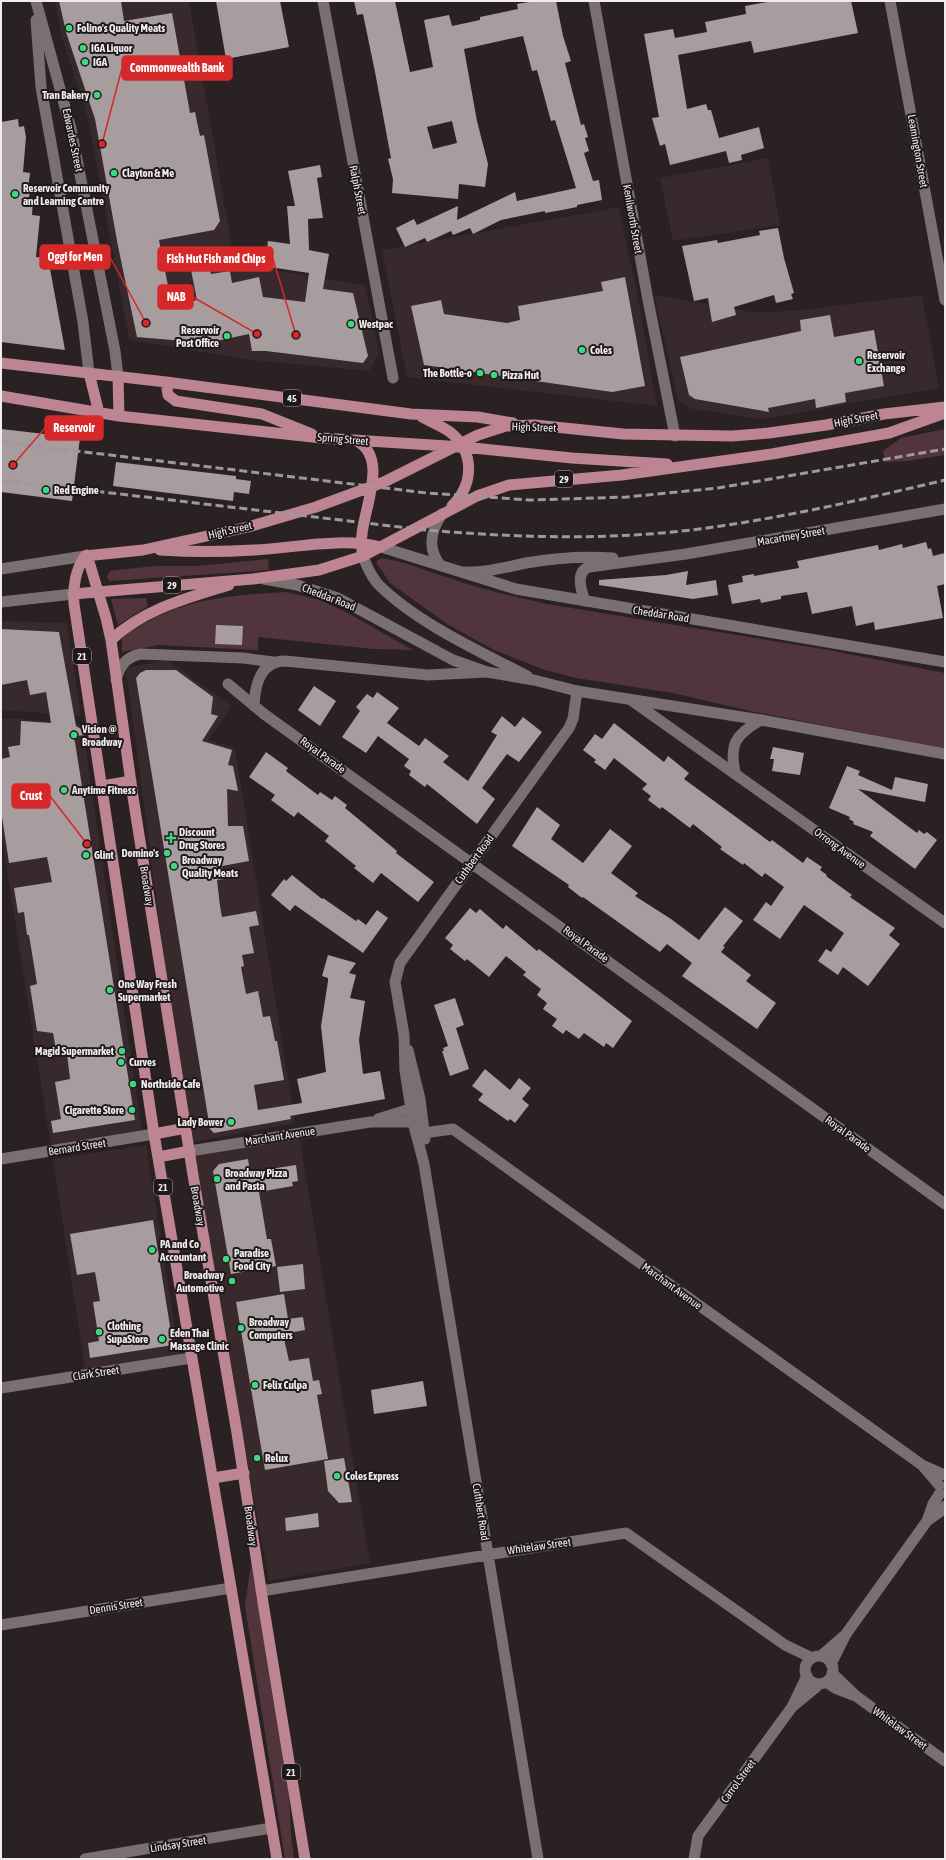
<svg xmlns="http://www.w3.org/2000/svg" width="946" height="1860" viewBox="0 0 946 1860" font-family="'Asap Condensed',sans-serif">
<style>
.built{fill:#37292c}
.green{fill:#52343c}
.building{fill:#a79d9f;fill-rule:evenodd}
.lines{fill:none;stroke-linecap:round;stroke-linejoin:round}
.minor{stroke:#7a7072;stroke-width:11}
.tertiary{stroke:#7a7072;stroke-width:11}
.secondary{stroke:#7a7072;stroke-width:11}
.primary{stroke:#bd8492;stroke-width:11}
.rail{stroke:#9f999a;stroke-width:3;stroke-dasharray:8 4;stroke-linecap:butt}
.poi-dot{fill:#3cd77e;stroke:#1f181a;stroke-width:1.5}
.labels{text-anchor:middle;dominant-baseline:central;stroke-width:4;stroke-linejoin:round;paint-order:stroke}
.shield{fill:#1f181a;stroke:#b2acae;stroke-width:1}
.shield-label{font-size:10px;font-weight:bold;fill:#f1eced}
.poi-label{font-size:11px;font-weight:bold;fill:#f1eced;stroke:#1f181a;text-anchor:start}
.street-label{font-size:11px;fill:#f1eced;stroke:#1f181a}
.leader{fill:none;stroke:#d62828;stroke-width:1.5}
.callout-dot{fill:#d62828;stroke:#1f181a;stroke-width:1.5}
.callout{fill:#d62828;stroke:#d62828;stroke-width:1.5}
.callout-label{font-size:12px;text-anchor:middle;font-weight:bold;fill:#fff}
</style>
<rect width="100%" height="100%" fill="#292123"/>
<path class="built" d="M55,1H189L235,264L365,285L379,354L369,371L252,360L129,340L88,118L61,35Z
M768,158L780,225L673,241L660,178Z
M619,207L638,298L657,406L407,377L382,250Z
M654,295L752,312L792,311L922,295L939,388L762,419L692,409L678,400Z
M1,621L67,623L81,716L1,710Z
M167,660L232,706L208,740L235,748L295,1123L188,1143L126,668Z
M1,719H18L82,724L142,1132L51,1147L1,833Z
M299,1135L370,1563L269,1581L190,1151Z
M146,1145L180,1359L86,1375L53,1159Z"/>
<path class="green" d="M945,429V455L907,461L885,462L883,451L901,438Z
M381,558C405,561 426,571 449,578C481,589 514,597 547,604L828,650L945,673V749L750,711L673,693L576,678L545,670L494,650L447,624L390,583L376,562Z
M268,559L269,570L109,581L107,577L110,571L116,570L157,566H198Z
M286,592L320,600L346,612L413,650L373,649L258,637V650L159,645L122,652V639C128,630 138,627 147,622C192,597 236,595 286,592Z
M146,598L148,606L118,625L111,599Z
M251,1564L289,1793L291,1835L294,1859H285L245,1606Z"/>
<path class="building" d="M59,1H121L124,21L172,13L190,113L195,112L200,136L204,135L220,221L214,230L159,240L172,306L197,300L191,270L209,267L211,274L230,271L232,283L259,277L263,297L305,302L309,273L270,267L271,257L266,256L268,241L290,244L287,206H295L288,171L320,165L322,177L317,178L323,218L308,219L309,250L329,254L323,289L353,293L368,356L363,363L266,351H252L249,334L207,343L137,337L118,246L95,119L66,32Z
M216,1H280L289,47L226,59Z
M354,1H395L410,72L433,67L424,20L449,15L452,26L480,20V17L518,9L517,4L535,1H556L563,36L571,61L565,63L581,125L584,124L588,137L585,138L589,151L584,153L593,181L599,180L602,200L577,205V207L562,210L545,213V211L501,220L473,234L470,228L453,235L451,231L427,242L425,238L405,247L396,228L414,219L417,225L458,206L457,220L515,192L517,201L576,188L555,120L551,121L537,70L532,71L523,36L464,49L477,121L488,164L485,187L459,184L458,199L392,193L393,179L388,159L391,158L375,72L363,14L357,15ZM452,121L457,143L433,149L427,127Z
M773,1H851L858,33L754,53L751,41L678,55L687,109L706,104L708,110H711L719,138L759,127L764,148L741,155L742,160L729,163L726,151L670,165L665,144L660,146L652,118L659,117L644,34L673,29L675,38L707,32L705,22L746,14L745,6Z
M18,119L19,127L24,126L26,137L23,172L30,173L28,190H30L29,198L33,199L32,215L40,216L36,257L48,258L65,350L1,342V122Z
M778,228L784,258L794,293L791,294L793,299L776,303L774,295L734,307L736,315L712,322L708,298L694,301L682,246L717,240L718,243L760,235L759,231Z
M625,277L645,386L612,392L424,365L411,306L441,300L444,314L507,323L520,320L518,306L603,291L601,282Z
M830,315L834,337L874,330L884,386L845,393L846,402L816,408L815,399L768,408L769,412L695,399L689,395L680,357L801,331L800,320Z
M1,429L80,438L72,501L1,492Z
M116,462L236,476V479L251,481L249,494L234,492L233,501L113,486Z
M926,542L928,549L931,548L933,556L945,553V584L937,586L943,618L875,630L874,622L856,626L852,606L812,614L807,592L781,596V599L761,603L760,599L732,604L728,585L743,582L742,576L754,574V576L799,568L797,561L878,545L879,550L902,544L903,548Z
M688,571L686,585L716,580L718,595L693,599L599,585V580L666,575Z
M216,625L243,626L242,645L215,644Z
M1,629L59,632L76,726L86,732L87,735L74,736L135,1120L53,1133L51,1121L61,1119L55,1082L70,1079L67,1054L57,1055L53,1033L37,1031L30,986L37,984L29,935H27L24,912L18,913L14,888L52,882L47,857L9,863L1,810V759L10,757L8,747L20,745L21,721L51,723L46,692L30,695L27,680L1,685Z
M146,670H176L213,697L211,714L218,716L202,741L232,750L228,765L233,766L238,791L227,789L228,826H243L249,861L222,866L224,879L217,880L220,906L222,917L256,911L259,925L249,927L254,953L242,955L244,966L241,967L246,994L258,991L263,1017L270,1016L275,1041H277L284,1080L254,1085L258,1110L302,1103L297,1079L326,1072L321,1026L328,981V978L322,976L328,955L356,963L349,973L356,975L350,998L365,1001L359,1040L363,1074L380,1071L385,1099L290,1116L291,1119L214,1133L210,1129L136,678L140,673Z
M314,686L336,701L320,726L298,710Z
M377,692L399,708L387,723L419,746L425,738L449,756L443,762L468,781L497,735L491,732L502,716L515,727L523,717L542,732L519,762L507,754L482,788L495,799L477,824L427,784L425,787L409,775L411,771L404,766L409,759L378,736L366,753L342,737L360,711L356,707L367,694L373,698Z
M614,723L664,762L668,756L689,773L684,779L770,842L772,840L803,863L807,857L822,867L820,870L827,875L826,876L852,895L850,897L895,928L889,935L900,944L868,986L843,967L838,975L818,961L826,949L831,952L844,933L804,905L780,939L753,920L766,902L771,906L784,887L765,873L762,877L744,863L743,865L720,849L722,847L693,824L690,828L662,807L660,809L648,800L651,796L642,789L647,784L614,758L605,770L594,762L596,760L583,750L595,734L602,739Z
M773,747L804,753L800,775L772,771L774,759H770Z
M266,752L288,768L286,771L318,795L320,792L332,800L335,796L347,805L345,808L397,851L396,853L434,882L418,902L381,873L373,883L354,868L356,866L325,841L329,836L298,812L294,817L271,800L275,795L249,777Z
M847,766L860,771L858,775L892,790L895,777L928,784L925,802L858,789L917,833L919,830L924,834L927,832L937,840L915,869L870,836L873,832L853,824L854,822L849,819L850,817L829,808Z
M537,807L560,825L551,839L583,863L610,829L632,846L611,873L638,893L635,896L671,919L699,940L725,907L743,921L723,946L725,947L721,952L751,975L746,981L776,1003L757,1029L682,976L692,963L667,944L660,952L583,897L582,898L568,887L569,885L512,846Z
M292,875L322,899L323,898L356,921L358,919L366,925L377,910L388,918L363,953L295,905L290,911L271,895L284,879L286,881Z
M470,908L476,913L480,909L503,929L506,925L537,951L539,949L632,1021L613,1048L606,1043L604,1047L584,1033L579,1039L566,1030L563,1034L552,1026L557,1019L543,1009L547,1003L537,995L541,989L523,975L526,972L506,956L489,977L467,959L465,961L450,949L453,945L445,938Z
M455,998L464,1025L456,1028L469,1069L450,1076L442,1051H444L443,1048L448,1046L434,1005Z
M485,1069L510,1090L519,1078L531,1088L522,1099L529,1105L515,1123L510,1119L508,1121L478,1100L483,1094L472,1086Z
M248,1159L250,1172L296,1165L298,1181L292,1182L293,1186L259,1192L267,1239H271L276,1266L231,1274L213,1171L219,1164Z
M153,1220L173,1345L90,1358L88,1343L99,1341L93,1302L100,1301L95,1272L77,1275L70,1234Z
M303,1264L305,1289L280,1292L277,1267Z
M284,1294L288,1319L303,1317L305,1330L283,1334L289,1361L309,1358L313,1381L319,1380L322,1394L317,1395L328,1459L265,1470L236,1302Z
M423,1381L427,1406L374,1414L371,1390Z
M344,1458L352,1502L339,1503L328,1491L324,1461Z
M318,1513L319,1527L286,1531L285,1518Z"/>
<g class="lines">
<path class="minor" d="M323,1L393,378
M594,1L648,300L675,436
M890,1L945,300
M465,572C486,573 506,567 526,563C554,558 584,556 613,558
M585,601C581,590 575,572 589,567L686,554L945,509
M116,680C120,665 126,657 141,654L243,658L273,662
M228,684L264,714L945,1204
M631,700L945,923
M254,706C255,685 260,661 285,661L428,675L486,672
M735,772C729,744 736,734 761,720
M408,1050L420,1099L425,1139
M378,1119L410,1109L416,1111
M416,1134L453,1129L922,1465L945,1475
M190,1151L370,1122H413L422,1114
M1,1159L154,1134
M1,1388L191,1358
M922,1465L939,1485
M927,1521L941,1511L945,1506
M261,1591L626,1533L785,1645L812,1658
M1,1625L231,1588
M821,1656L844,1636
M805 1670a14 14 0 1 1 28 0a14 14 0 1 1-28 0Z
M831,1664L846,1634L927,1521L933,1504L940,1493
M832,1673L856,1696L945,1761
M826,1682L835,1688L853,1695
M792,1707L820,1684
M85,1859L271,1828
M538,1859L424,1164L413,1122L405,1071L404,1035L395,982L400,963L569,728L573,719L577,691
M694,1859L698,1836L792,1707L807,1676"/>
<path class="tertiary" d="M36,1L71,129L115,351L118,376
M36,20L41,87L83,322L89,373"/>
<path class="secondary" d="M381,547L516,589L945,662
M363,556C366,565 371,575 377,583C415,622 479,651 527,676
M441,566C427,549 430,532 442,514
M1,569L85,556
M264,579L297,585L338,598L453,660L487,672L534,680L577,691L761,720L945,754
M1,602L73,594"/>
<path class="primary" d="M1,363L166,382L411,414L478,417L513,423
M89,373L99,413
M118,376L119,416
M166,382L168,395L176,401L262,414L312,434
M1,396L119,416L322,438L463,447L572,458L667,464
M422,417C431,422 442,426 450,432C475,452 474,484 452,506
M357,441C393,461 356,520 362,551
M160,550C191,552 222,552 254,550C296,548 339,537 381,547
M87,555L106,618L111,640L133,797L193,1175L237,1433L264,1609L305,1859
M73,594L253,579L319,570L363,556L477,496L509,485L622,475L772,454L889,433L945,413
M111,640C144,609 187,598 229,585
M102,786L131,781
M154,1134L186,1128
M158,1157L190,1151
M213,1478L244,1473
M277,1859L154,1134L74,604C73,586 75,571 85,556L143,550L248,527L316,507L384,482L478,435L506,426L535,425L623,434L732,436L769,433L826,425L884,414L945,407"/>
<path class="rail" d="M1,442L427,493L530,500L627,497L718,488L945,449
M1,480L425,530C521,538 618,541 714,527C792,516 869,498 945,480"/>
</g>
<g class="poi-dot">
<circle cx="69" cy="28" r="4"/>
<circle cx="83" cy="48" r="4"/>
<circle cx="85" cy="62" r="4"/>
<circle cx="97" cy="95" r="4"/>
<circle cx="114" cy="173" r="4"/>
<circle cx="15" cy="194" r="4"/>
<circle cx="351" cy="324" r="4"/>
<circle cx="227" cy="336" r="4"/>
<circle cx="582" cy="350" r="4"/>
<circle cx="859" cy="361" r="4"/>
<circle cx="480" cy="373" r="4"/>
<circle cx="494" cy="375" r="4"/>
<circle cx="46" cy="490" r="4"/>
<circle cx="74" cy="735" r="4"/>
<circle cx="64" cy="790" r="4"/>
<path d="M169 832h4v4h4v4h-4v4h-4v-4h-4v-4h4z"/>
<circle cx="167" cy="853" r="4"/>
<circle cx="86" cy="855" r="4"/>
<circle cx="174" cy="866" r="4"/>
<circle cx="110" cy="990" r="4"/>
<circle cx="122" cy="1051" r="4"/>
<circle cx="121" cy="1062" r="4"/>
<circle cx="133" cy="1084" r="4"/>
<circle cx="132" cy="1110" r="4"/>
<circle cx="231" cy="1122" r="4"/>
<circle cx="217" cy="1179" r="4"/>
<circle cx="152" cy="1250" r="4"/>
<circle cx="226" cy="1259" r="4"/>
<circle cx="232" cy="1281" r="4"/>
<circle cx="241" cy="1328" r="4"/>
<circle cx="99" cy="1332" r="4"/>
<circle cx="162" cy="1339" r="4"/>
<circle cx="255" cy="1385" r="4"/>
<circle cx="257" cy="1458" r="4"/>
<circle cx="337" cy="1476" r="4"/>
</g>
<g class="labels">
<g class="shield">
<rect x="283" y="390" width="18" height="16" rx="3"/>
<rect x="555" y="471" width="18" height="16" rx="3"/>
<rect x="163" y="577" width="18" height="16" rx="3"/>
<rect x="73" y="648" width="18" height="16" rx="3"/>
<rect x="154" y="1179" width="18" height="16" rx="3"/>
<rect x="282" y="1764" width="18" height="16" rx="3"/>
</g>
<g class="shield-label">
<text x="292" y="398">45</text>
<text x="564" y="479">29</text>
<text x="172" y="585">29</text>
<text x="82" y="656">21</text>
<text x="163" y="1187">21</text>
<text x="291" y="1772">21</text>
</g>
<g class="poi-label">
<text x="77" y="28">Folino's Quality Meats</text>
<text x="91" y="48">IGA Liquor</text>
<text x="93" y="62">IGA</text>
<text x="89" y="95" text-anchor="end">Tran Bakery</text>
<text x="122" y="173">Clayton &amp; Me</text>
<text x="23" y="188">Reservoir Community<tspan x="23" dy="13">and Learning Centre</tspan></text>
<text x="359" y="324">Westpac</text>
<text x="219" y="330" text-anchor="end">Reservoir<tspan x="219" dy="13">Post Office</tspan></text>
<text x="590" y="350">Coles</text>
<text x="867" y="355">Reservoir<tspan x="867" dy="13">Exchange</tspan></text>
<text x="472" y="373" text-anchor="end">The Bottle-o</text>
<text x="502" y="375">Pizza Hut</text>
<text x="54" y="490">Red Engine</text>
<text x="82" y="729">Vision @<tspan x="82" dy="13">Broadway</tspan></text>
<text x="72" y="790">Anytime Fitness</text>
<text x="179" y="832">Discount<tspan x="179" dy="13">Drug Stores</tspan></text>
<text x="159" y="853" text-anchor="end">Domino's</text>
<text x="94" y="855">Glint</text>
<text x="182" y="860">Broadway<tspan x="182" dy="13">Quality Meats</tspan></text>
<text x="118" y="984">One Way Fresh<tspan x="118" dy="13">Supermarket</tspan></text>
<text x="114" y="1051" text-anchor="end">Magid Supermarket</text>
<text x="129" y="1062">Curves</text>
<text x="141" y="1084">Northside Cafe</text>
<text x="124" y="1110" text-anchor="end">Cigarette Store</text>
<text x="223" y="1122" text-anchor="end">Lady Bower</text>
<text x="225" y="1173">Broadway Pizza<tspan x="225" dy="13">and Pasta</tspan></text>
<text x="160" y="1244">PA and Co<tspan x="160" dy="13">Accountant</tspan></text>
<text x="234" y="1253">Paradise<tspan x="234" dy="13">Food City</tspan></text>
<text x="224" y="1275" text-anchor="end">Broadway<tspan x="224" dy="13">Automotive</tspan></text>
<text x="249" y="1322">Broadway<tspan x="249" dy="13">Computers</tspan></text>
<text x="107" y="1326">Clothing<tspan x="107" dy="13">SupaStore</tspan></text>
<text x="170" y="1333">Eden Thai<tspan x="170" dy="13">Massage Clinic</tspan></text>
<text x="263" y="1385">Felix Culpa</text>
<text x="265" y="1458">Relux</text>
<text x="345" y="1476">Coles Express</text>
</g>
<g class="street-label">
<text transform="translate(73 140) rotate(78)">Edwardes Street</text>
<text transform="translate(918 151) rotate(80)">Leamington Street</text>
<text transform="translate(358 190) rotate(79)">Ralph Street</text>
<text transform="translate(633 219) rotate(80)">Kenilworth Street</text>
<text transform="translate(856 419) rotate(-11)">High Street</text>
<text transform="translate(534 427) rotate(2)">High Street</text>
<text transform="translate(343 439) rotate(5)">Spring Street</text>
<text transform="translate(230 530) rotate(-13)">High Street</text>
<text transform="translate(791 536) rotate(-10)">Macartney Street</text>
<text transform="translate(329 597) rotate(21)">Cheddar Road</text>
<text transform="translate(661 614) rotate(9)">Cheddar Road</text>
<text transform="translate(323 755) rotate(36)">Royal Parade</text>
<text transform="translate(840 848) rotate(36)">Orrong Avenue</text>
<text transform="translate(474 859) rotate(-54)">Cuthbert Road</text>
<text transform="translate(147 886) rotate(81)">Broadway</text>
<text transform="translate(586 944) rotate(36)">Royal Parade</text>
<text transform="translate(848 1134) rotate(36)">Royal Parade</text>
<text transform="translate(280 1136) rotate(-9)">Marchant Avenue</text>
<text transform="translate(77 1147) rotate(-9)">Bernard Street</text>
<text transform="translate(198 1206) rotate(80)">Broadway</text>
<text transform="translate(672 1286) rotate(36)">Marchant Avenue</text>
<text transform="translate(96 1373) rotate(-9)">Clark Street</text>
<text transform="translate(481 1512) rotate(81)">Cuthbert Road</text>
<text transform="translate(251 1526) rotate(82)">Broadway</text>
<text transform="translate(539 1546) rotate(-8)">Whitelaw Street</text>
<text transform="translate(116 1606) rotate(-9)">Dennis Street</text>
<text transform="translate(900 1728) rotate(36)">Whitelaw Street</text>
<text transform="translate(738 1781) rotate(-54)">Carrol Street</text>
<text transform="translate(178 1844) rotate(-9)">Lindsay Street</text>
</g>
</g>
<path class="leader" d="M102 144L122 68M146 323L110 257M296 335L273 259M257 334L193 297M13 465L45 428M87 844L50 796"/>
<g class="callout-dot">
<circle cx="102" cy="144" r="4"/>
<circle cx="146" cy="323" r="4"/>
<circle cx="296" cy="335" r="4"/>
<circle cx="257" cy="334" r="4"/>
<circle cx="13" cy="465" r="4"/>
<circle cx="87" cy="844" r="4"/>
</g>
<g class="callout">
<rect x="122" y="56" width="110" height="24" rx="4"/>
<rect x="40" y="245" width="70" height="24" rx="4"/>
<rect x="158" y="247" width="115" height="24" rx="4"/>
<rect x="158" y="285" width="35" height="24" rx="4"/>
<rect x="45" y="416" width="58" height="24" rx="4"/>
<rect x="12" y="784" width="38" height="24" rx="4"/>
</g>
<g class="callout-label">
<text x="177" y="72">Commonwealth Bank</text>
<text x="75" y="261">Oggi for Men</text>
<text x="216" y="263">Fish Hut Fish and Chips</text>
<text x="176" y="301">NAB</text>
<text x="74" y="432">Reservoir</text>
<text x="31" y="800">Crust</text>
</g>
<rect width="946" height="1860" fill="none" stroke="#f1eced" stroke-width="4"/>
</svg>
